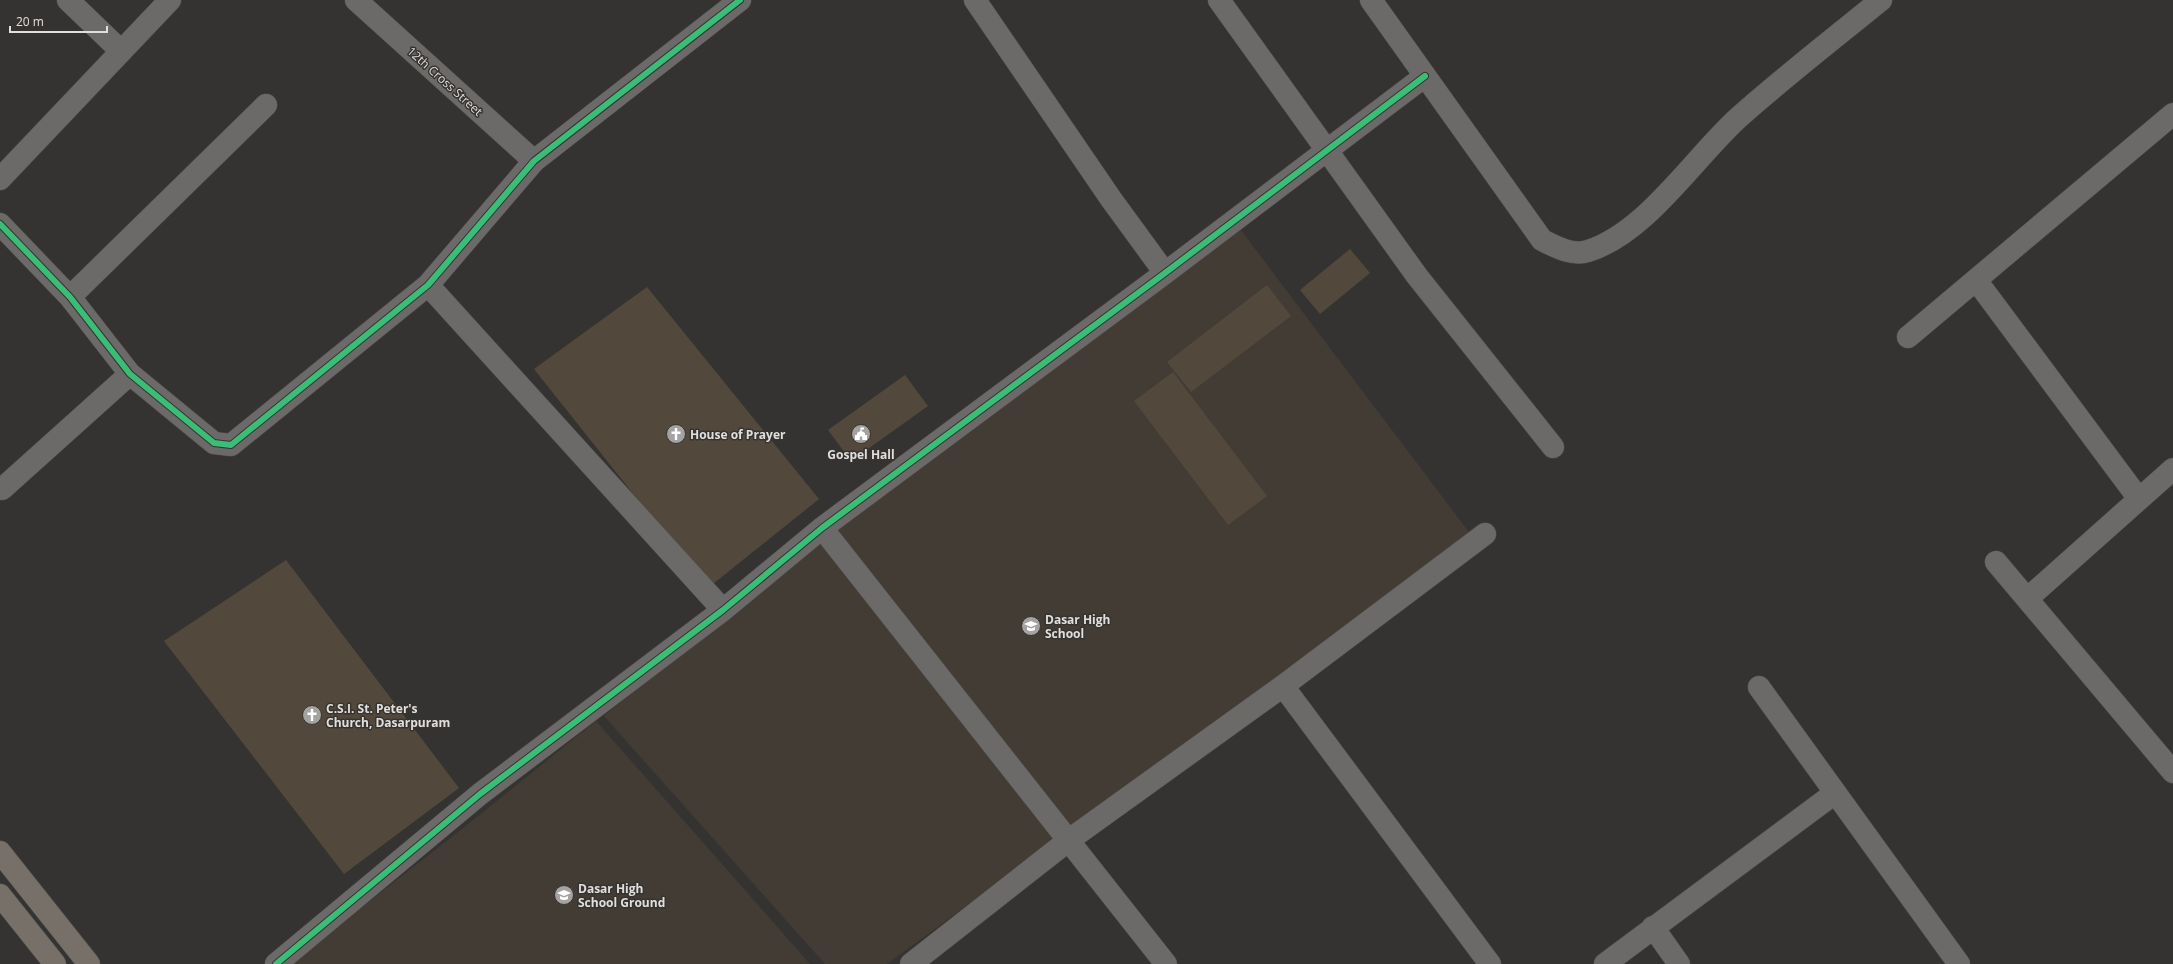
<svg xmlns="http://www.w3.org/2000/svg" width="2173" height="964" viewBox="0 0 2173 964" font-family="'Open Sans',sans-serif">
<style>
.built{fill:#423c35}
.building{fill:#52493c}
.lines{fill:none;stroke-linecap:round;stroke-linejoin:round}
.street-casing{stroke:#504f4d;stroke-width:23}
.highway-casing{stroke:#504f4d;stroke-width:23}
.street{stroke:#6b6a68;stroke-width:22}
.highway{stroke:#767069;stroke-width:22}
.cycleway-casing{stroke:#363330;stroke-width:8}
.cycleway{stroke:#3abd76;stroke-width:6}
.labels{text-anchor:middle;dominant-baseline:central;stroke-width:3;stroke-linejoin:round;paint-order:stroke}
.street-label{font-size:12px;fill:#e1dfdd;stroke:#363330}
.poi-label{font-size:12px;font-weight:bold;fill:#e1dfdd;stroke:#363330;text-anchor:start}
</style>
<rect width="100%" height="100%" fill="#353331"/>
<path class="built" d="M1237,225L1472,536L887,964H825L604,716L832,529Z
M596,721L810,964H289L467,825Z"/>
<path class="building" d="M1350,249L1370,273L1320,314L1300,290Z
M1267,285L1291,316L1191,392L1167,362Z
M647,287L819,499L708,588L534,369Z
M1173,372L1267,496L1228,525L1134,401Z
M905,375L928,406L851,461L828,430Z
M286,560L459,788L344,874L164,641Z"/>
<g class="lines">
<g class="street-casing">
<path id="street" d="M68,0L121,51
M356,0L534,161
M975,0L1111,199L1165,273
M1219,0L1417,276L1553,447
M1371,0L1542,240C1556,247 1572,256 1588,251C1646,233 1694,158 1738,118C1784,77 1833,39 1881,0
M0,179L170,0
M0,224L70,297L130,374L214,443L231,445L428,285L534,161L740,0
M1976,280L2139,499
M428,285L723,610
M70,297L266,105
M1908,337L2173,114
M2,489L130,374
M822,528L1166,964
M1996,562L2173,772
M2027,599L2173,469
M1283,686L1490,964
M1759,687L1959,964
M1653,927L1679,964
M276,964L480,794L723,610L822,528L1165,273L1425,76
M911,964L1069,840L1283,686L1485,534
M1605,964L1835,793"/>
</g>
<g class="highway-casing">
<path id="highway" d="M0,852L89,964
M0,895L55,964"/>
</g>
<use href="#street" class="street"/>
<use href="#highway" class="highway"/>
<g class="cycleway-casing">
<path id="cycleway" d="M0,224L70,297L130,374L214,443L231,445L428,285L534,161L740,0
M276,964L480,794L723,610L822,528L1165,273L1425,76"/>
</g>
<use href="#cycleway" class="cycleway"/>
</g>
<defs>
<g id="church-disc" transform="scale(1)"><circle r="9.5" fill="#a5a3a1" stroke="#363330"/><path d="M-1.2-6h2.4v3.5h3.3v2.4h-3.3V6h-2.4V-.1h-3.3v-2.4h3.3Z" fill="#fff"/></g>
<g id="civic-disc" transform="scale(1)"><circle r="9.5" fill="#a5a3a1" stroke="#363330"/><path d="M-.6-6.5H3V-4.5H.6V-3L4-1V1h2V6H-6V1h2V-1L-.6-3ZM-1.2 2.5V6h2.4V2.5Z" fill="#fff"/></g>
<g id="school-disc" transform="scale(1)"><circle r="9.5" fill="#a5a3a1" stroke="#363330"/><path d="M0-5L7-2L0 1L-7-2ZM-4 1L0 2.5L4 1V4Q0 6-4 4Z" fill="#fff"/></g>
</defs>
<g fill-rule="evenodd">
<use href="#church-disc" x="676" y="434"/>
<use href="#civic-disc" x="861" y="434"/>
<use href="#school-disc" x="1031" y="626"/>
<use href="#church-disc" x="312" y="715"/>
<use href="#school-disc" x="564" y="895"/>
</g>
<g class="labels">
<g class="street-label">
<text transform="translate(445 81) rotate(42)">12th Cross Street</text>
</g>
<g class="poi-label">
<text x="690" y="434">House of Prayer</text>
<text x="861" y="454" text-anchor="middle">Gospel Hall</text>
<text x="1045" y="619">Dasar High<tspan x="1045" dy="14">School</tspan></text>
<text x="326" y="708">C.S.I. St. Peter's<tspan x="326" dy="14">Church, Dasarpuram</tspan></text>
<text x="578" y="888">Dasar High<tspan x="578" dy="14">School Ground</tspan></text>
</g>
</g>
<path d="M10 26v6h97v-6" fill="none" stroke="#e1dfdd" stroke-width="2"/>
<text x="16" y="26" font-size="12" fill="#e1dfdd" stroke="#363330" stroke-width="3" paint-order="stroke">20 m</text>
</svg>
